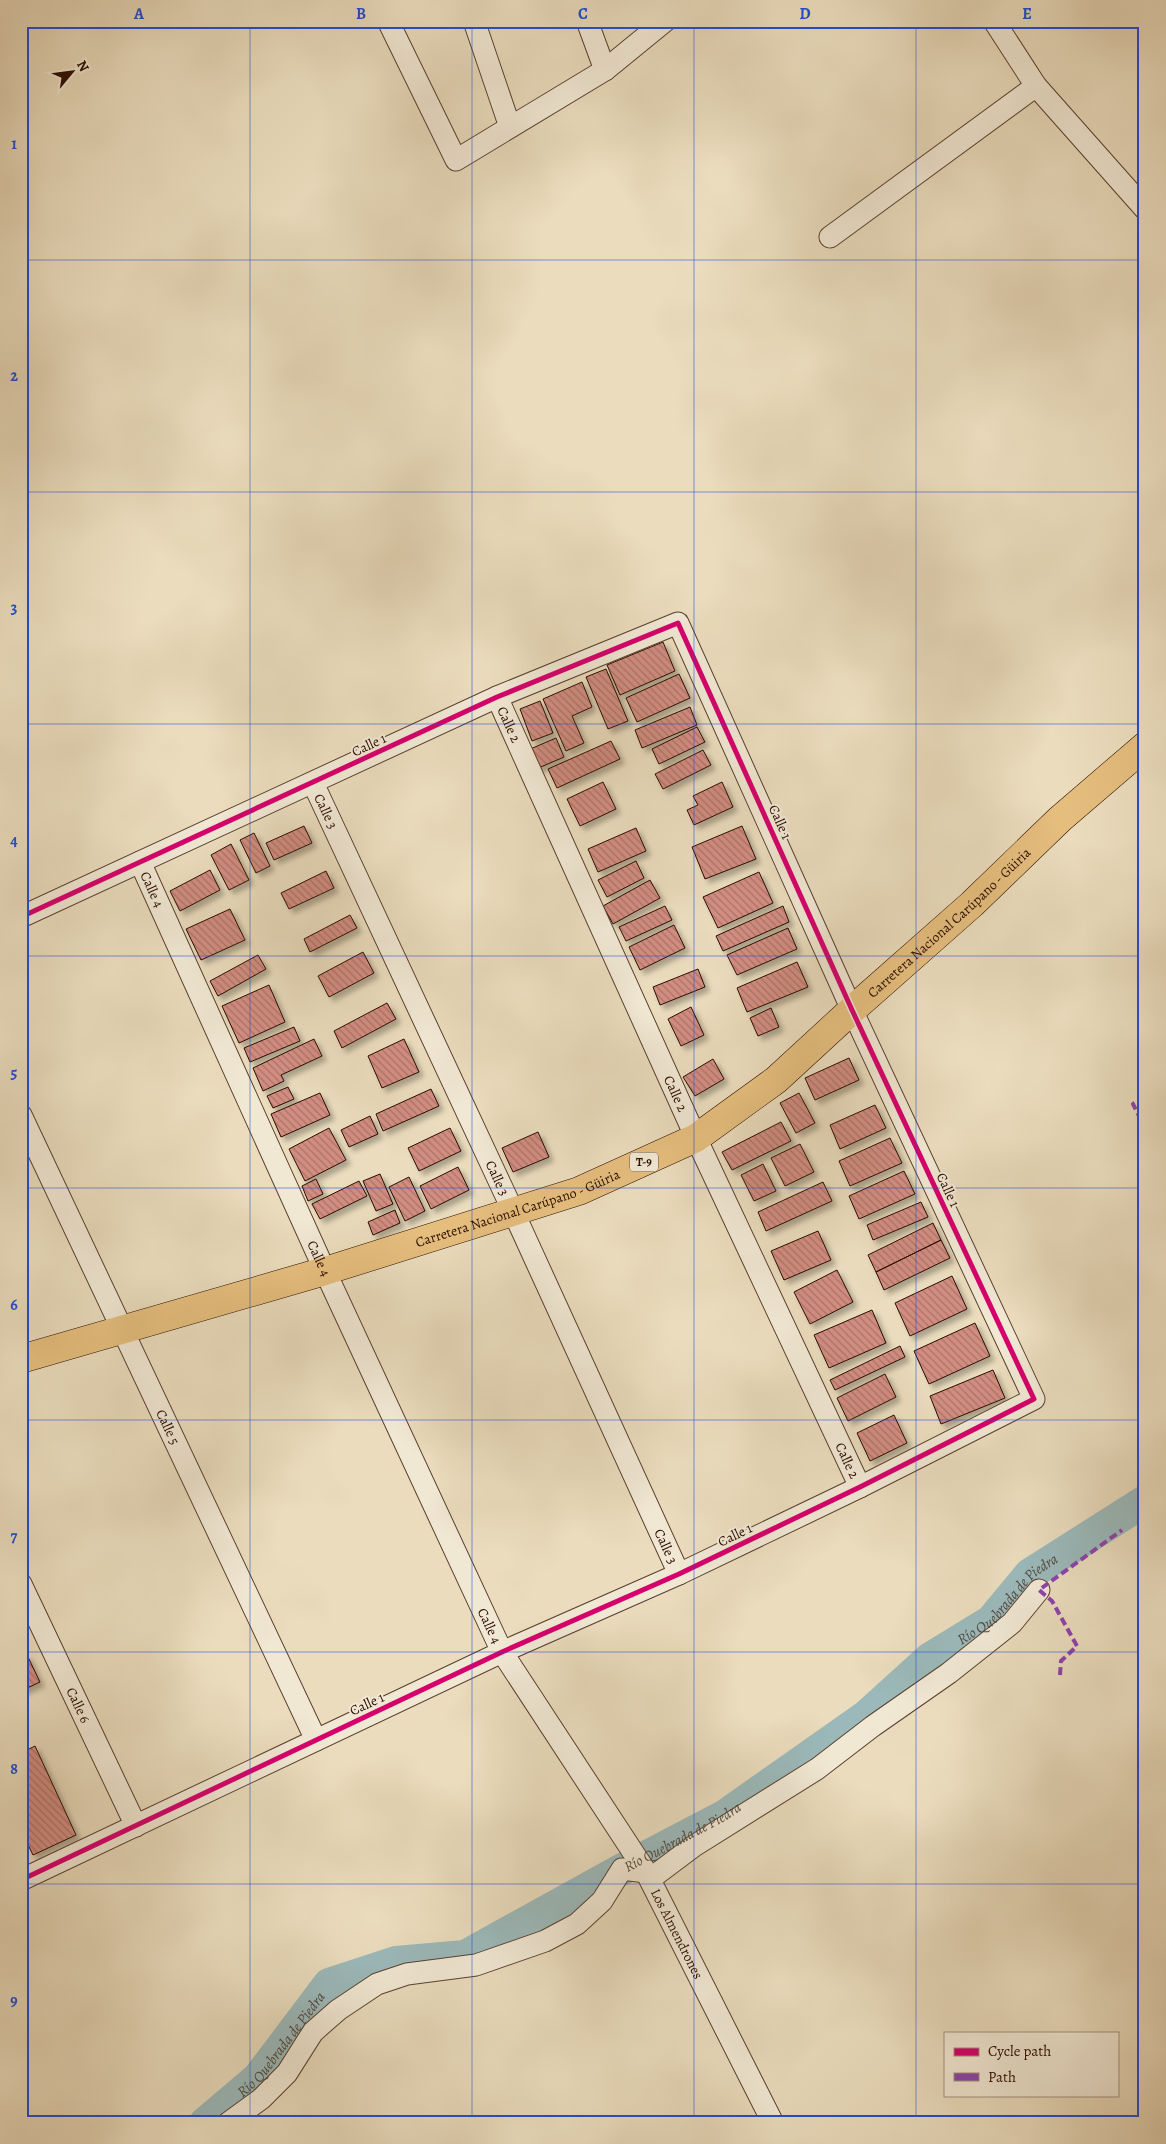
<svg xmlns="http://www.w3.org/2000/svg" width="1166" height="2144" viewBox="0 0 1166 2144" font-family="Alegreya,serif">
<style>
.lines{fill:none;stroke-linecap:round;stroke-linejoin:round}
.river{stroke:#9bb9ba;stroke-width:32}
.building{fill:url(#building-back-hatch);stroke:#2a0c00;filter:url(#shadow)}
.street-casing{stroke:#5a402f;stroke-width:23}
.highway-casing{stroke:#2a0c00;stroke-width:29}
.street{stroke:#f1e8d4;stroke-width:21}
.highway{stroke:#e5be7e;stroke-width:28}
.quiet{stroke:#8e44ad;stroke-width:4;stroke-dasharray:8 4;stroke-linecap:butt}
.cycleway-casing{stroke:#f1e8d4;stroke-width:8}
.cycleway{stroke:#d6006c;stroke-width:5}
.grid{fill:none;stroke:#1d4ed8;stroke-width:1;stroke-opacity:0.55}
.labels{text-anchor:middle;dominant-baseline:central;stroke-width:4;stroke-linejoin:round;paint-order:stroke}
.shield{fill:#f1e8d4;stroke:#664e40;stroke-width:1}
.shield-label{font-size:12px;font-weight:bold;fill:#2a0c00}
.street-label{font-size:14px;fill:#2a0c00;stroke:#f1e8d4}
.water-label{font-size:15px;font-style:italic;fill:#524941;stroke:#f1e8d4}
.neatline{fill:none;stroke:#1d4ed8;stroke-width:2}
.grid-label{font-size:16px;text-anchor:middle;font-weight:bold;fill:#1d4ed8}
</style>
<defs>
<pattern id="building-back-hatch" width="6" height="6" patternUnits="userSpaceOnUse" patternTransform="scale(1.25)"><rect width="6" height="6" fill="#d28d81"/><path d="M-1 5l2 2M0 0l6 6M5-1l2 2" fill="none" stroke="#ab7267"/></pattern>
<filter id="shadow"><feDropShadow dx="4.5" dy="4.5" stdDeviation="2.5" flood-color="#0004"/></filter>
</defs>
<rect width="100%" height="100%" fill="#eadcbd"/>
<filter id="stains"><feTurbulence type="fractalNoise" baseFrequency=".004" numOctaves="4"/><feColorMatrix values="0 0 0 0 .2 0 0 0 0 .09 0 0 0 0 .02 0 0 0 .5 -.17"/></filter>
<radialGradient id="worn" r=".72"><stop offset=".6" stop-color="#630" stop-opacity="0"/><stop offset="1" stop-color="#630" stop-opacity=".3"/></radialGradient>
<g class="lines">
<path class="river" id="s1" d="M205,2123L258,2078L329,1984L396,1962L465,1956L617,1872L724,1816L866,1716L929,1659L991,1621L1030,1574L1145,1501"/>
</g>
<path class="building" d="M663,642L675,671L620,695L607,665Z
M606,669L628,721L608,729L586,677Z
M679,674L690,698L637,722L626,698Z
M582,682L592,707L572,716L584,743L566,751L543,699Z
M540,701L553,733L532,741L520,709Z
M690,707L697,725L642,748L635,730Z
M697,727L705,742L659,764L652,749Z
M556,738L564,757L536,769L528,750Z
M611,741L620,759L557,788L548,769Z
M703,750L711,765L663,789L655,774Z
M603,782L616,809L580,826L567,799Z
M722,782L733,807L694,825L687,810L698,805L693,796Z
M304,826L312,843L274,860L266,843Z
M742,826L756,859L705,879L692,847Z
M636,828L646,851L598,872L588,849Z
M254,833L270,866L256,873L240,840Z
M231,844L249,880L229,890L211,855Z
M636,861L644,878L607,897L598,880Z
M210,870L220,890L180,911L170,891Z
M326,871L334,888L289,909L281,893Z
M759,872L773,903L718,928L703,897Z
M650,880L660,898L613,924L603,906Z
M665,906L672,920L626,941L619,927Z
M783,906L789,922L723,951L716,936Z
M230,909L245,940L201,960L186,929Z
M350,915L357,928L310,952L304,939Z
M674,925L685,948L640,970L629,947Z
M788,928L797,949L737,975L727,955Z
M363,952L374,973L329,997L318,976Z
M258,955L266,969L218,996L210,981Z
M797,962L808,987L747,1012L737,988Z
M698,969L705,987L660,1005L653,987Z
M269,985L285,1022L239,1043L222,1006Z
M387,1003L396,1019L342,1048L334,1031Z
M691,1007L704,1035L681,1046L668,1019Z
M771,1008L779,1027L758,1036L750,1018Z
M294,1027L300,1041L250,1062L244,1048Z
M314,1039L322,1056L281,1075L284,1081L263,1091L253,1068Z
M404,1039L419,1072L382,1088L368,1056Z
M849,1058L859,1080L815,1100L805,1078Z
M713,1059L724,1079L695,1096L683,1077Z
M288,1087L294,1099L273,1108L267,1096Z
M431,1089L439,1106L383,1131L376,1114Z
M320,1093L330,1115L281,1137L271,1114Z
M799,1093L815,1123L796,1133L780,1103Z
M875,1105L886,1128L840,1149L830,1125Z
M370,1116L378,1134L349,1147L341,1130Z
M781,1122L791,1141L732,1170L722,1152Z
M329,1128L346,1160L305,1181L289,1149Z
M450,1128L461,1151L419,1171L408,1148Z
M538,1132L549,1157L513,1172L502,1148Z
M890,1138L902,1163L850,1186L839,1161Z
M800,1144L814,1172L785,1186L771,1158Z
M763,1164L776,1191L754,1201L741,1175Z
M458,1167L469,1190L431,1209L420,1186Z
M904,1171L915,1194L859,1219L849,1196Z
M380,1174L393,1204L376,1211L363,1181Z
M409,1177L425,1211L405,1221L389,1187Z
M316,1179L323,1194L308,1201L302,1186Z
M359,1181L367,1196L320,1219L312,1204Z
M823,1182L832,1201L766,1231L758,1212Z
M921,1202L928,1217L873,1240L867,1225Z
M395,1210L400,1223L373,1235L368,1222Z
M933,1223L941,1240L876,1272L868,1255Z
M818,1231L831,1260L784,1280L771,1251Z
M941,1240L950,1258L884,1290L876,1272Z
M837,1270L853,1302L810,1324L794,1292Z
M952,1276L967,1309L910,1336L895,1303Z
M872,1310L886,1343L829,1368L814,1335Z
M975,1323L990,1356L929,1384L914,1351Z
M900,1346L905,1357L835,1390L830,1380Z
M993,1370L1005,1398L941,1424L930,1396Z
M885,1374L896,1397L848,1421L837,1398Z
M894,1415L907,1443L870,1461L857,1433Z
M27,1655L40,1682L21,1691V1657Z
M35,1746L76,1835L33,1855L21,1830V1753Z"/>
<g class="lines">
<g class="street-casing">
<g id="street">
<path d="M388,21L456,160L605,70L665,21"/>
<path d="M474,21L510,127"/>
<path d="M587,21L605,70"/>
<path d="M994,21L1036,86L1145,209"/>
<path d="M830,237L1036,86"/>
<path id="s2" d="M497,697L696,1138L860,1487"/>
<path id="s3" d="M313,783L513,1211L679,1574"/>
<path id="s4" d="M140,862L325,1271L502,1652L646,1872L773,2123"/>
<path d="M21,917L497,697L678,623L852,1010L1034,1399L860,1487L679,1574L502,1652L21,1880"/>
<path id="s5" d="M21,1115L316,1740"/>
<path id="s6" d="M21,1584L136,1826"/>
<path d="M650,1879L694,1846L817,1769L873,1726L949,1673L1012,1623L1039,1590"/>
<path d="M228,2123L261,2099L287,2073L313,2032L338,2010L377,1984L407,1974L476,1965L545,1941L577,1924L602,1901L622,1869L646,1872"/>
</g>
</g>
<g class="highway-casing">
<g id="highway">
<path id="s7" d="M21,1359L325,1271L579,1191L696,1138L776,1080L852,1010L972,904L1060,819L1145,746"/>
</g>
</g>
<use href="#street" class="street"/>
<use href="#highway" class="highway"/>
<path class="quiet" d="M1145,1097L1133,1104L1145,1128
M1060,1675L1061,1661L1077,1646L1052,1601L1039,1590L1122,1530"/>
<g class="cycleway-casing">
<path id="cycleway" d="M21,917L497,697L678,623L852,1010L1034,1399L860,1487L679,1574L502,1652L21,1880"/>
</g>
<use href="#cycleway" class="cycleway"/>
</g>
<path class="grid" d="M250,21V2123M472,21V2123M694,21V2123M916,21V2123M21,260H1145M21,492H1145M21,724H1145M21,956H1145M21,1188H1145M21,1420H1145M21,1652H1145M21,1884H1145"/>
<g class="labels">
<rect class="shield" x="630" y="1152.5" width="28" height="19" rx="4"/>
<g class="shield-label">
<text x="644" y="1162">T-9</text>
</g>
<g class="street-label">
<text stroke="none"><textPath href="#s2" startOffset="30">Calle 2</textPath></text>
<text transform="translate(369 745) rotate(-25)">Calle 1</text>
<text stroke="none"><textPath href="#s3" startOffset="31">Calle 3</textPath></text>
<text transform="translate(780 822) rotate(66)">Calle 1</text>
<text stroke="none"><textPath href="#s4" startOffset="30">Calle 4</textPath></text>
<text stroke="none"><textPath href="#s7" startOffset="1044">Carretera Nacional Carúpano - Güiria</textPath></text>
<text stroke="none"><textPath href="#s2" startOffset="435">Calle 2</textPath></text>
<text stroke="none"><textPath href="#s3" startOffset="436">Calle 3</textPath></text>
<text transform="translate(948 1190) rotate(65)">Calle 1</text>
<text stroke="none"><textPath href="#s7" startOffset="519">Carretera Nacional Carúpano - Güiria</textPath></text>
<text stroke="none"><textPath href="#s4" startOffset="435">Calle 4</textPath></text>
<text stroke="none"><textPath href="#s5" startOffset="345">Calle 5</textPath></text>
<text stroke="none"><textPath href="#s2" startOffset="840">Calle 2</textPath></text>
<text transform="translate(735 1535) rotate(-26)">Calle 1</text>
<text stroke="none"><textPath href="#s3" startOffset="841">Calle 3</textPath></text>
<text stroke="none"><textPath href="#s4" startOffset="840">Calle 4</textPath></text>
<text transform="translate(367 1704) rotate(-25)">Calle 1</text>
<text stroke="none"><textPath href="#s6" startOffset="134">Calle 6</textPath></text>
<text stroke="none"><textPath href="#s4" startOffset="1201">Los Almendrones</textPath></text>
</g>
<g class="water-label">
<text stroke="none"><textPath href="#s1" startOffset="980">Río Quebrada de Piedra</textPath></text>
<text stroke="none"><textPath href="#s1" startOffset="575">Río Quebrada de Piedra</textPath></text>
<text stroke="none"><textPath href="#s1" startOffset="110">Río Quebrada de Piedra</textPath></text>
</g>
</g>
<rect width="1166" height="2144" fill="none" stroke="#eadcbd" stroke-width="55"/>
<rect x="944" y="2032" width="175" height="65" fill="#f1e8d4" stroke="#a1907f"/>
<rect x="954" y="2048" width="25" height="8" fill="#d6006c" stroke="#a1907f"/>
<text x="988" y="2056" font-size="15" fill="#2a0c00">Cycle path</text>
<rect x="954" y="2073" width="25" height="8" fill="#8e44ad" stroke="#a1907f"/>
<text x="988" y="2082" font-size="15" fill="#2a0c00">Path</text>
<g transform="translate(72 72) rotate(61)" stroke="#f1e8d4" stroke-width="4" paint-order="stroke">
<path d="M0-4L9 19L0 12L-9 19Z" fill="#2a0c00"/>
<text y="-8" font-size="14" font-weight="bold" text-anchor="middle" fill="#2a0c00">N</text>
</g>
<rect x="28" y="28" width="1110" height="2088" class="neatline"/>
<g class="grid-label">
<text x="139" y="19">A</text>
<text x="361" y="19">B</text>
<text x="583" y="19">C</text>
<text x="805" y="19">D</text>
<text x="1027" y="19">E</text>
<text x="14" y="149">1</text>
<text x="14" y="381">2</text>
<text x="14" y="613">3</text>
<text x="14" y="846">4</text>
<text x="14" y="1078">5</text>
<text x="14" y="1310">6</text>
<text x="14" y="1542">7</text>
<text x="14" y="1774">8</text>
<text x="14" y="2006">9</text>
</g>
<rect width="100%" height="100%" filter="url(#stains)"/>
<rect width="100%" height="100%" fill="url(#worn)"/>
</svg>
